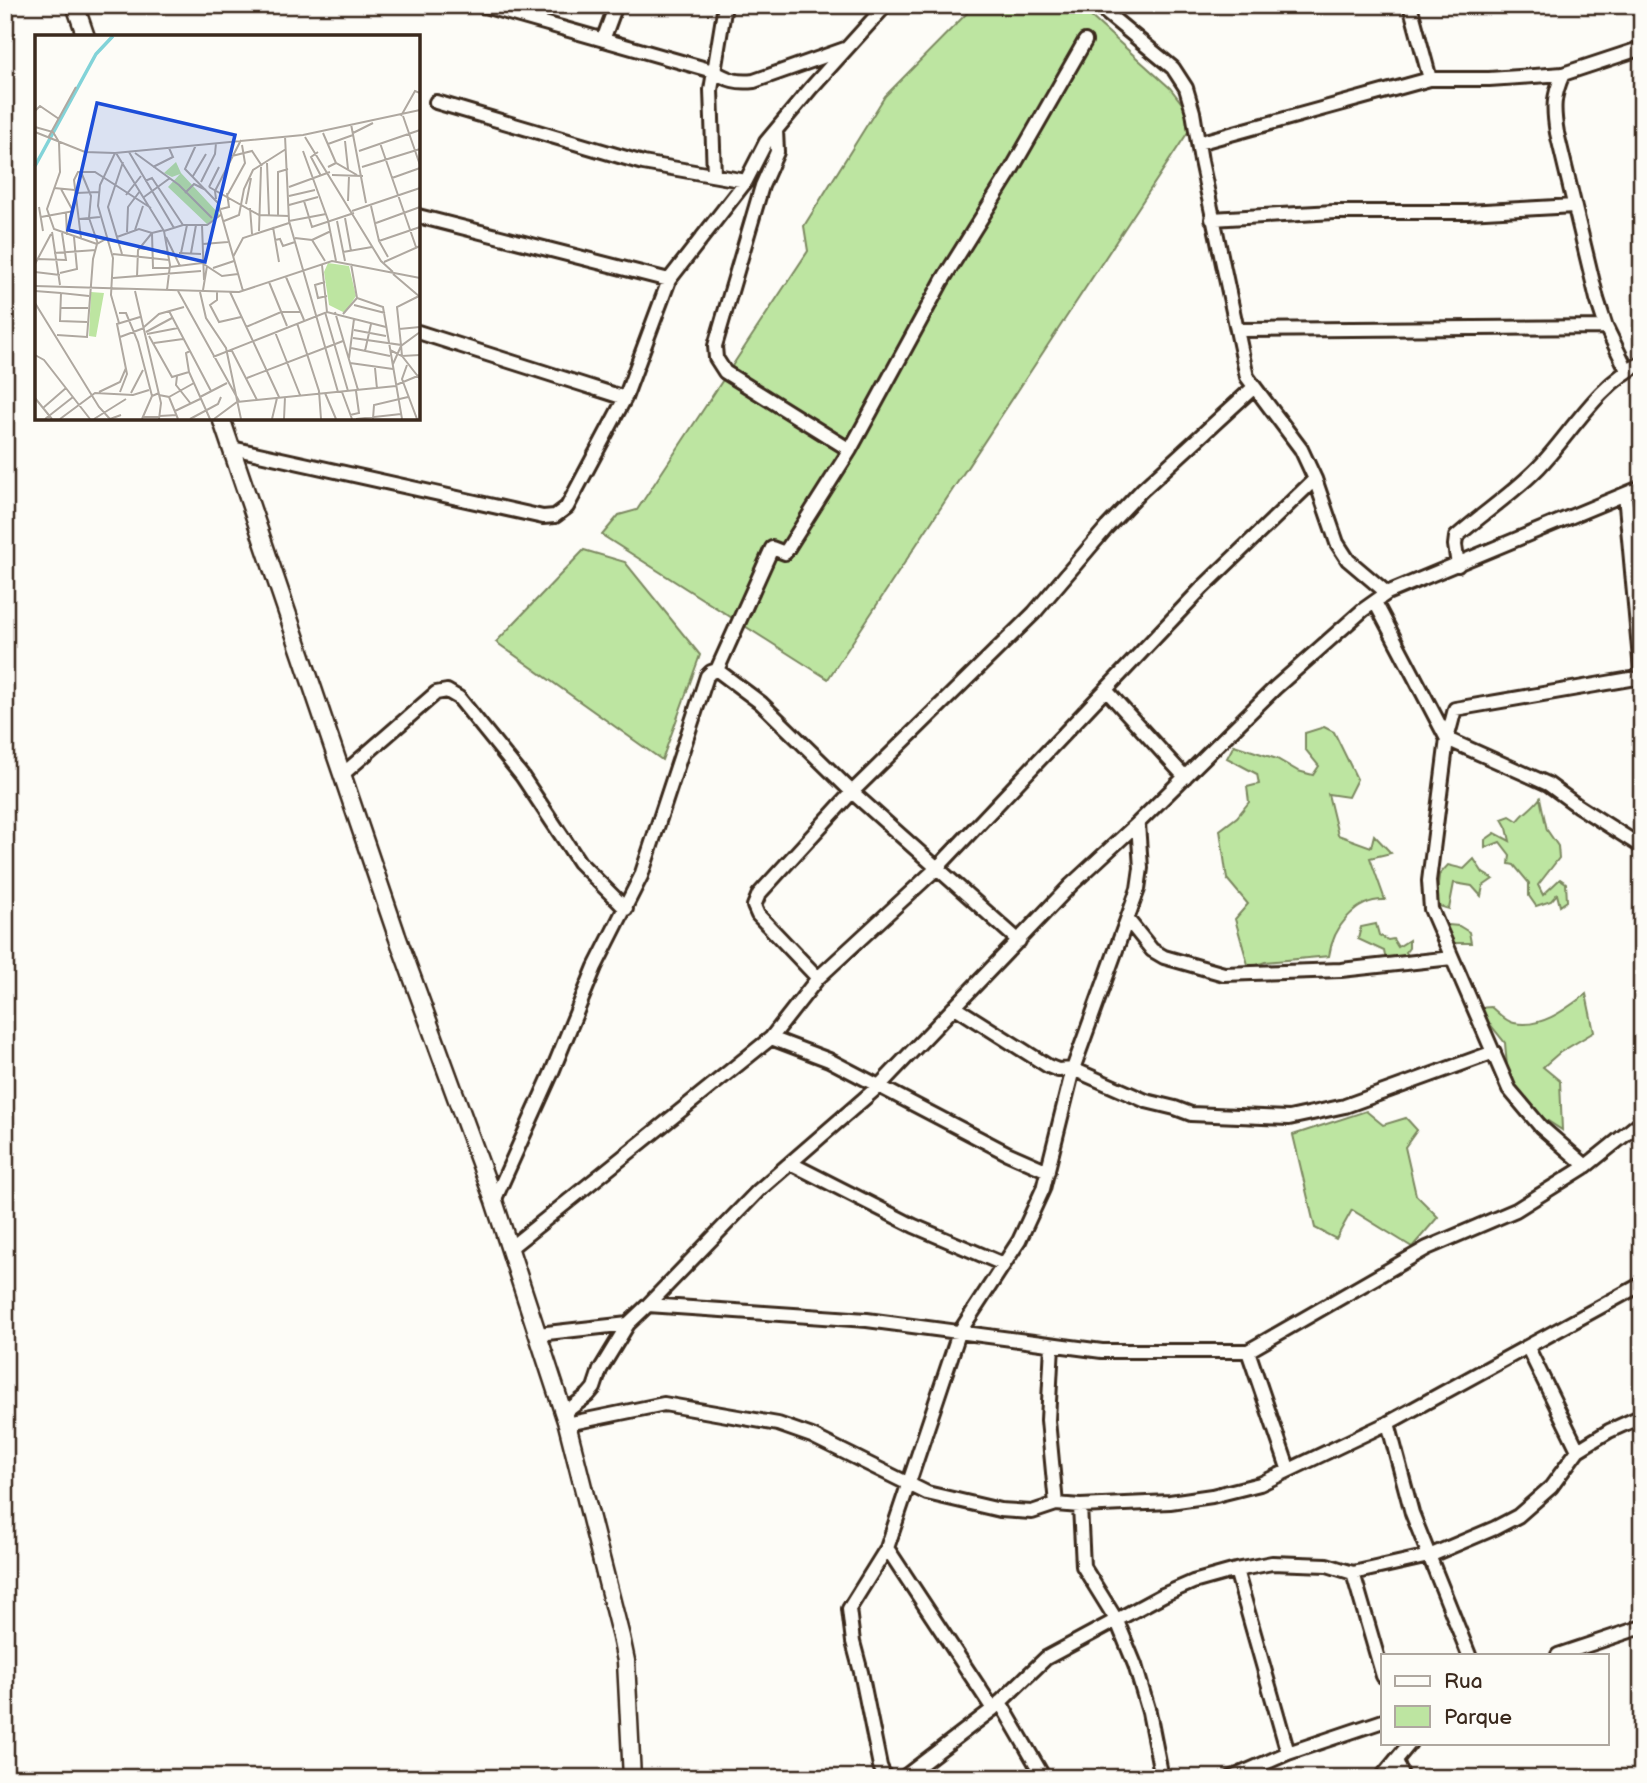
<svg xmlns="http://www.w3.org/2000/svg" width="1647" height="1783" viewBox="0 0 1647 1783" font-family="'Balsamiq Sans',sans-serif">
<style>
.green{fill:#bde5a1;stroke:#7c8860;stroke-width:2}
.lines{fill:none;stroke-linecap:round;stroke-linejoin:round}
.minor-casing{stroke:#3b2a1e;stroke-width:18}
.tertiary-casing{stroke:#3b2a1e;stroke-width:21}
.minor{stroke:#fdfcf7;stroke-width:12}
.tertiary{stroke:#fdfcf7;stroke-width:16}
.inset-river{fill:none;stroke:#82d3d8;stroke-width:3.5}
.inset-road{fill:none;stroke:#afa8a0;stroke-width:2}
.view{fill:#1d4ed8;fill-opacity:0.15;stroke:#1d4ed8;stroke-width:3.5}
.inset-edge{fill:none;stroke:#3b2a1e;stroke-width:3.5}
</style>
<rect width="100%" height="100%" fill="#fdfcf7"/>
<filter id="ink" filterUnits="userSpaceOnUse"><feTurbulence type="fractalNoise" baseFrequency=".0143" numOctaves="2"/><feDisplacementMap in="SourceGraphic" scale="14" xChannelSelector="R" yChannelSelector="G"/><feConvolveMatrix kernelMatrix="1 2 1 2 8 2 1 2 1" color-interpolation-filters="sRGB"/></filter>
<g filter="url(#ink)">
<path class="green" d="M975,5H1078L1170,88L1187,110L1190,129L828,679L602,535L619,515L637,510L808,251L804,226L885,96Z
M584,550L625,562L700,655L662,760L496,642Z
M1324,727L1334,732L1357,779L1348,797L1328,794L1338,835L1371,847L1374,835L1391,853L1370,858L1385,900C1355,899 1333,928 1329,956L1265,962L1249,968L1235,919L1248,904L1227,879L1220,830L1237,817L1249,802L1247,787L1259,784L1257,774L1227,758L1234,745L1277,759L1298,771L1313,775L1319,766L1305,749V733Z
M1540,798L1547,830L1558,846L1559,858L1538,885L1543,895L1560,879L1566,883L1567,901L1560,906L1557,894L1551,901L1536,906L1529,896V883L1514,865L1509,864L1510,855L1500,842L1485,848V840L1495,833L1510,841L1507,828L1502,819L1510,816L1518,821C1524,812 1533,808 1540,798Z
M1474,859L1483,873L1493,879L1483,886L1481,896L1472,886L1454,883L1449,909L1436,905L1439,875L1448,865L1464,869Z
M1376,924L1379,935L1388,940L1393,939L1398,947L1409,940V948L1406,952L1410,958L1391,962L1385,956L1384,951L1358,939L1361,927Z
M1448,925L1459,926L1469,932L1471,943H1448L1444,939Z
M1586,994L1594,1032L1559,1053L1543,1067L1560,1081L1562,1130L1534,1112L1508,1078L1505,1043L1477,1008L1491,1007C1497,1012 1506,1022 1514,1023C1541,1029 1566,1009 1586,994Z
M1366,1111L1383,1125L1406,1118L1417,1130L1405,1147L1416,1195L1438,1217L1412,1247L1352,1210L1336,1239L1315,1228L1293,1135Z"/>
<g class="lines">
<g class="minor-casing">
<path id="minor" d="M481,5L713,71C728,80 737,83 754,81L845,49
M1097,5L1173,68L1186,88L1193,112L1201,161L1247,377L1301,449L1315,479L1337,543L1348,560L1387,593
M1410,5L1430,79
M603,40L616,5
M1563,74C1553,96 1553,109 1557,133L1597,299L1606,327L1627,370
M436,102L643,163L746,181
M776,130L777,152L762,186L715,346L716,358L725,372L850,450
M1198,143L1430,79H1489L1563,74L1642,48
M714,175L711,90L725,5
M418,216L669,280
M1212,219L1334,212H1467L1574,206
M1237,330L1606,327
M418,332L625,398
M232,448L543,517L555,516L567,507L625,398L669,280L746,181L766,142L811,88L886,5
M1625,494L1642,682
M1458,565L1455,545L1456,537C1483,513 1514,493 1539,467C1572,432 1598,384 1642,363
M1375,602L1447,739L1548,784L1578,806L1642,847
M717,670L761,703L852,792L1019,941
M1106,690L1185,777
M343,774L436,693L447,691L459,698L522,776L579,862L626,909
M1128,920L1152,950L1164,957L1224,974L1341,970L1452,958
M818,978L758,915L754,906L759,894L852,792L1034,613L1107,527L1142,490L1253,388
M955,1007L1048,1066L1058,1070L1073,1069L1146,1101L1175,1108L1191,1114L1289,1118L1345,1106L1494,1052
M771,1038L829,1060L1007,1153L1048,1171
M790,1163L914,1226L1003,1264
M1586,1166L1541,1127L1509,1089L1431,909L1429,881L1447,739L1455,709L1642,677
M494,1201L552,1072L595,967L641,876L707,676L711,672L717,670L772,548L785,553L850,450L942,281L1010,172L1085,41
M510,1248L771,1038L818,978L937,868L1202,588L1315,479
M648,1305L867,1320L1102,1351H1248L1427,1248L1516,1210L1586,1166L1642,1121
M538,1334L628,1324
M1052,1345L1048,1420L1056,1504
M1528,1348L1578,1450
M1248,1351L1288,1468
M563,1414L588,1395L594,1388L600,1370L628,1324L648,1305L758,1191L880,1085L1071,885L1138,823L1275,688L1363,610L1387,593L1642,487
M1388,1423L1412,1513L1469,1655
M567,1424L664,1404L778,1424L812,1436L927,1493L1000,1510L1032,1512L1056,1504L1080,1506L1170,1502L1212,1496L1260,1484L1388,1423L1642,1284
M1080,1506L1083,1566L1117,1621L1135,1665L1149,1712L1162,1778
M887,1548L993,1709
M1236,1570L1288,1753
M1353,1573L1383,1676
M1558,1655L1642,1627
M1000,1702L1044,1778
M1396,1760L1403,1778
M885,1778L880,1766L861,1672L853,1642L849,1609L887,1548L959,1333L1019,1241L1043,1189L1073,1069L1138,889L1141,868L1138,823
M903,1778L993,1709L1046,1658L1163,1595L1193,1582L1236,1570L1272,1563L1327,1565L1353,1573L1429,1556L1495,1528L1518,1516L1551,1487L1578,1450L1609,1431L1642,1416
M1231,1778L1288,1753L1383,1721
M1381,1778L1410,1743"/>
</g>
<g class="tertiary-casing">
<path id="tertiary" d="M75,5L86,37
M221,418L397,936L494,1201L567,1424L621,1637L626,1661L632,1778"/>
</g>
<use href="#minor" class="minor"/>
<use href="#tertiary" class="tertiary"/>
</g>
</g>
<g transform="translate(35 35)">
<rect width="385" height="385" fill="#fdfcf7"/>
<path d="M141,127L146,138L185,180L172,189L133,152L145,139L137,142L129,138ZM293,228L314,231L321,261L310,278L294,270L289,237ZM56,257L69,258L61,302L54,301Z" fill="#bde5a1"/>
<path class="inset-river" d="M0,131L61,19L78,1"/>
<path class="inset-road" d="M0,76L5,71L24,84M366,81L380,56L385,58M368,81L385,130M316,89L331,168M0,92L18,97L24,107L25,137L12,174L19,194L62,209M0,97L50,117L80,118L268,100L385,75M288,98L301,128M318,98L338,88M250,101L254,186L303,357M270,102L346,226L358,237M13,103L41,52M310,106L313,134M345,108L381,212M293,109L318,100M161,110L150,134L183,168L208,256M268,116L293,185L301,226M324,116L385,95M94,117L139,193M283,117L276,122L286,141M80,118L65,150L63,171L78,223L76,260L84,288M81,118L129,196L135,230L132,255M100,118L144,150L177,183M197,121L217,116L227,131M232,128L234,180M118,132L138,122L134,113M293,132L301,128L322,140M327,132L385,114M46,137L56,161L54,183L63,209M297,140L328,141M158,141L171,119M357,143L385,133M110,146L117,143L148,190M166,147L180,119L181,108M174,152L224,180L254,181M174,152L184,132M254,152L295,137M19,153L40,155M26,154L38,176M41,158L64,157M150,158L159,149L171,155M193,159L210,128L207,110M91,160L106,141M254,161L280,155M109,162L135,143M181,164L180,156L206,105M269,166L277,192L319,178M313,166L314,141M211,169L216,143M254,170L283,162M336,171L344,206L353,222M4,172L8,196M215,173L217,199M186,174L194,172L192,158M317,176L385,153M31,178L32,200M243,181V137L253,134M6,182L39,176M310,183L316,216M44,184L65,182M189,186L204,180L209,154L218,135L251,114M254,186L291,179M302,186L310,226M341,188L385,172M167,190L169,245M238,192L244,227M100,195L108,171M129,196L148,190H172L187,179M224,196L226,132M17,197L25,250M92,197L93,172L105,156M117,198L118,233H135M82,202L104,194L117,198L129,195M131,202L145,231M46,203L39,145L43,137H60L116,173M260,203L277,205L290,226M240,205L245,204L248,211L260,207M277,205L296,196M344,206L385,192M168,209L193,207M104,213L133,217M308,217L337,212M19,218L61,215M144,218L166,219M146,218L152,190M156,218L161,190M78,219L134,225M87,219L73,172L88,127M198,222L208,203L254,188M2,224L31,225L27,198M349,227L385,211M0,229L16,199M316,229L322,263L348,272L367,384M287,230L292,277M135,232L167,228L187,241L203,239M178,233L199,226M0,237L25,240M25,238L42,234L39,202M358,239L385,262M102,242L103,215L117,198M251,242L269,285M78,243L166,236M234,247L252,291M290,247L280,250L283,263L292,261M0,251L204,257L297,226L385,243M168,255L172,231M0,256L26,258M100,256L126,368L124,384M143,256L204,366M165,257L171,283L191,313L206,384M182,257V265L175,270L184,287L206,282M195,257L244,362M0,268L64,372L75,384L86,380M319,270L350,278M25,273H53M134,276L176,356M290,277L313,356M300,277L323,355M84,278H91L103,307L117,361M308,279L322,263M52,287L25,286L26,258L54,261M262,288L284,356L286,384M109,292L124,279L149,272M211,292L246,277H266M364,294L385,292M319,295L351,301M111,297L137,283M240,297L265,360M112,299L143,293M22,300L52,302L58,224L62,209L71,204M114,301L137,342L154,337M85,302L109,293M318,303L366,310L367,321L385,320M119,308L148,304M366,310L362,272L384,261M316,313L355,321M196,314L222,365M355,315L367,321L385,344M155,316L151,318L154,337L175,384M330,316L336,289M0,320L9,325L55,384M178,322L292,277L351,292M314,323L319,284M315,328L358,334M358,329L366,311L385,297M372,330L367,344L382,384M340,333L342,354M142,341L141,350L156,369M212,343L308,306M361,350L385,340M64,357L85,347L91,333M85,357L92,339L82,289L105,282M307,357L317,384M96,358L108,335M290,358L301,384M124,360L134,362L143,384M134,362L159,348M165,362L192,348M0,363L17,384M8,373L31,353M140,376L165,364M315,380L324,378L321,356M107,382L142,380M10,384L38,362M25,384L60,358L98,360L114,355M59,384L91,364M107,384L117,361L124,358M155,384L183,369L186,362M179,384L202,367L361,351M237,384L242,363M249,384L250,362M321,384L366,379M338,384L339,370L373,362"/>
<path class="view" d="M62,68L200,100L170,227L33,195Z"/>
<rect width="385" height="385" class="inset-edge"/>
</g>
<rect width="1647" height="1783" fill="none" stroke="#fdfcf7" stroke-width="28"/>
<rect x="14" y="14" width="1619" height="1755" fill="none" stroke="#3b2a1e" stroke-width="2.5" filter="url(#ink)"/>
<rect x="1381" y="1654" width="228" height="91" fill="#fdfcf7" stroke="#afa8a0" stroke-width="2"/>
<rect x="1395" y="1676" width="35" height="10" fill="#fdfcf7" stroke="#afa8a0" stroke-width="2"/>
<text x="1444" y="1688" font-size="21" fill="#3b2a1e">Rua</text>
<rect x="1395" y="1706" width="35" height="21" fill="#bde5a1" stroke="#afa8a0" stroke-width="2"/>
<text x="1444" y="1724" font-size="21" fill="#3b2a1e">Parque</text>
</svg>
